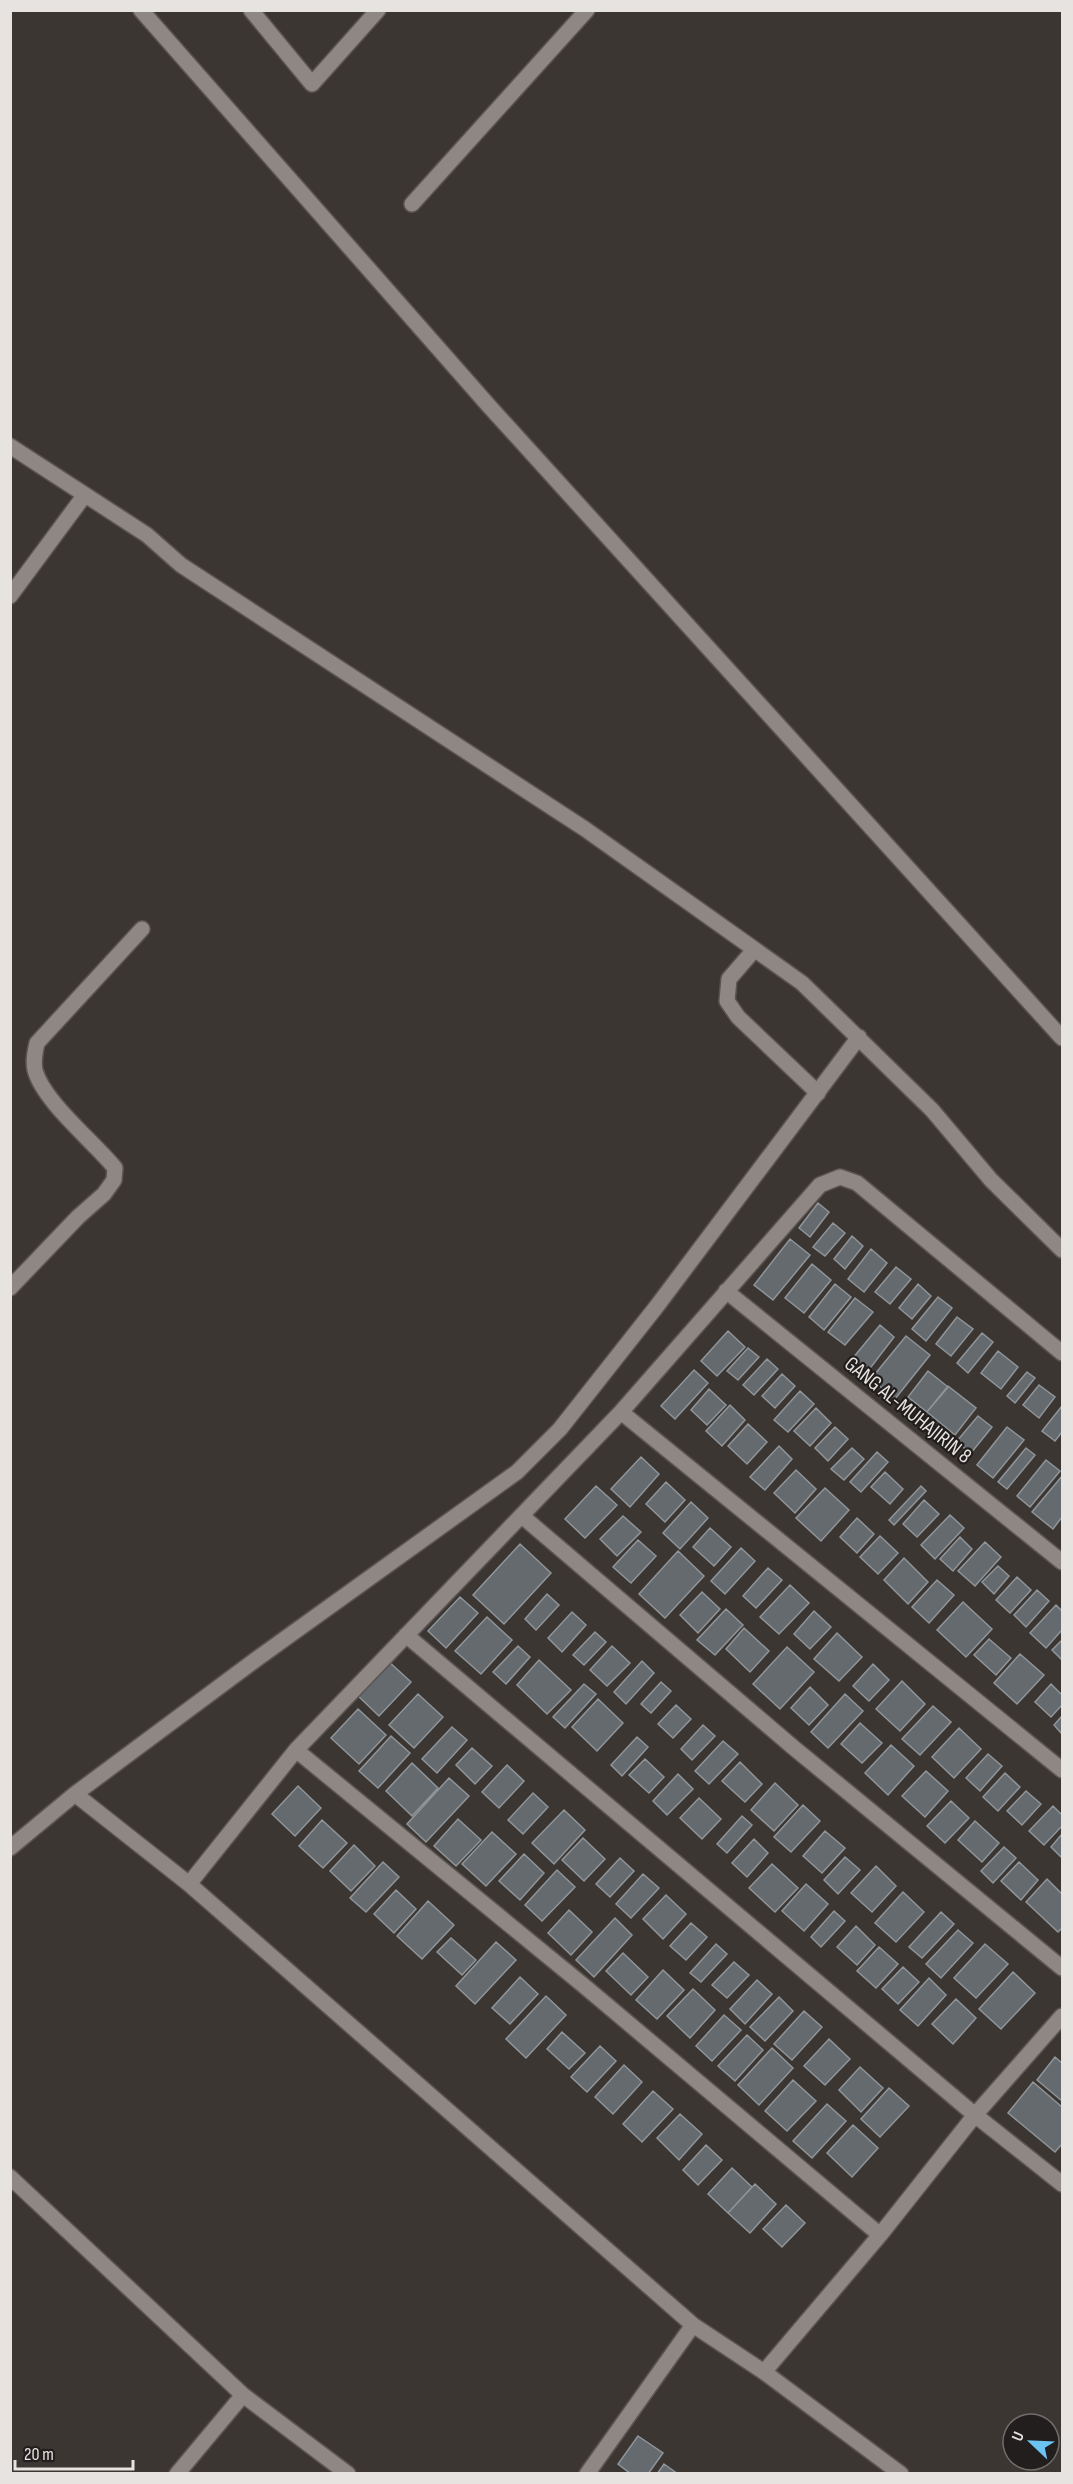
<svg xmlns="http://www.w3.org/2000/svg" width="1073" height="2484" viewBox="0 0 1073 2484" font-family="'Sofia Sans Condensed',sans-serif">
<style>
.building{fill:#646a6e;stroke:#8f9599;stroke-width:1.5}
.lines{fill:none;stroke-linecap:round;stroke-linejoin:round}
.lane-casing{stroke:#5a5452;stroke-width:18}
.street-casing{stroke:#5a5452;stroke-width:18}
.lane{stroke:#8e8784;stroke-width:15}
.street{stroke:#8e8784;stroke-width:15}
.labels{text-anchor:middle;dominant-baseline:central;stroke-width:4.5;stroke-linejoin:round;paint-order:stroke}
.street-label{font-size:21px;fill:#e7e3e1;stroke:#211e1d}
</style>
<rect width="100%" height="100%" fill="#3c3633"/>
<path class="building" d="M818,1203L829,1212L810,1237L799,1228Z
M833,1223L845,1233L825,1256L813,1247Z
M852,1236L863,1246L845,1269L834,1259Z
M790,1239L810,1255L773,1300L754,1285Z
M871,1249L887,1263L864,1292L848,1279Z
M812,1264L831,1280L804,1313L785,1298Z
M896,1267L911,1279L890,1304L875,1292Z
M835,1284L851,1297L824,1330L809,1317Z
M918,1284L931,1296L912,1319L899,1308Z
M938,1297L952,1308L926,1341L912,1329Z
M855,1298L873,1312L845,1345L828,1332Z
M957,1317L973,1329L951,1356L936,1344Z
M880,1325L894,1337L868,1371L853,1358Z
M728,1331L745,1347L717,1376L701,1361Z
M982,1333L993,1342L968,1373L957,1363Z
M906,1336L930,1355L895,1399L871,1379Z
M748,1348L759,1357L738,1380L727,1371Z
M998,1351L1018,1367L1001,1389L981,1373Z
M767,1359L778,1369L754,1395L743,1385Z
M694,1370L708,1383L675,1419L661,1406Z
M928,1371L948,1387L927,1412L908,1397Z
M1027,1372L1035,1378L1015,1403L1007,1396Z
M782,1374L795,1386L775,1408L762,1396Z
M1039,1385L1055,1397L1039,1418L1023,1405Z
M948,1386L976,1408L955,1435L927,1412Z
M709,1389L726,1405L707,1425L691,1410Z
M800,1391L814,1404L788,1432L774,1420Z
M730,1405L745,1420L722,1446L706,1431Z
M1062,1406V1432L1055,1441L1042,1431Z
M816,1408L831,1423L810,1446L794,1431Z
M978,1416L992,1427L971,1453L956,1442Z
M748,1424L767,1442L747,1464L728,1446Z
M835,1427L848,1439L828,1461L815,1448Z
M1007,1427L1024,1440L993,1478L977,1465Z
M779,1446L792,1459L765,1490L750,1477Z
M852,1448L864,1459L844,1480L831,1469Z
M1026,1448L1035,1455L1007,1489L998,1482Z
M877,1452L888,1462L861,1492L850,1482Z
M641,1457L659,1474L630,1507L611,1489Z
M1046,1460L1060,1471L1030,1507L1017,1496Z
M796,1470L816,1489L795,1513L774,1493Z
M885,1472L903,1489L890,1504L871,1487Z
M1062,1476V1517L1053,1529L1032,1512Z
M666,1482L685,1500L665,1522L646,1504Z
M596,1486L617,1505L585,1538L565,1519Z
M921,1486L926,1491L894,1525L889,1520Z
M825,1488L849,1510L821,1541L796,1518Z
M924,1500L939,1514L917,1537L903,1524Z
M691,1502L708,1518L680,1549L663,1533Z
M950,1515L964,1528L935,1559L921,1545Z
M623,1516L641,1532L617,1556L600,1539Z
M857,1518L874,1534L857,1553L840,1537Z
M710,1528L731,1547L714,1566L693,1547Z
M880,1536L898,1553L878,1574L860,1557Z
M960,1537L972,1549L953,1571L940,1559Z
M638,1540L656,1556L631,1583L613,1567Z
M985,1542L1001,1557L975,1586L958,1571Z
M520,1544L551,1573L504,1624L473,1595Z
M741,1548L755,1561L725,1594L711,1581Z
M678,1551L704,1576L665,1618L639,1594Z
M904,1558L928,1582L908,1604L884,1580Z
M998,1566L1009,1576L994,1594L982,1582Z
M768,1568L782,1580L756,1608L743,1596Z
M1017,1577L1031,1590L1010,1613L996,1600Z
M937,1580L954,1595L929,1623L912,1607Z
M790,1585L809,1603L779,1634L760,1617Z
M1037,1590L1049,1601L1026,1627L1014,1615Z
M702,1592L720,1609L698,1633L680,1615Z
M547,1594L559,1605L536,1630L525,1619Z
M460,1597L478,1613L446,1648L428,1631Z
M963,1602L992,1629L966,1657L937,1630Z
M1056,1605L1062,1611V1630L1046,1648L1030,1633Z
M726,1609L743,1625L715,1655L697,1640Z
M814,1611L831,1627L810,1649L794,1634Z
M572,1612L586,1625L562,1652L548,1638Z
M487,1617L512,1640L481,1674L455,1651Z
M744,1628L769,1651L750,1672L726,1649Z
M595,1632L606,1642L584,1665L573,1655Z
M837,1633L862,1657L839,1681L814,1659Z
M989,1639L1011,1658L996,1675L974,1655Z
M1062,1640V1660L1052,1650Z
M518,1646L530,1657L506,1684L493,1672Z
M612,1646L630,1663L607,1686L590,1670Z
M787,1647L814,1672L780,1709L753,1684Z
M1020,1654L1044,1675L1017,1704L994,1683Z
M387,1660L411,1682L379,1716L356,1694Z
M539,1660L571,1690L547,1714L517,1685Z
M642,1661L654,1673L626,1704L614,1692Z
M873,1664L889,1680L869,1701L853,1686Z
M902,1681L925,1704L900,1731L876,1709Z
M661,1682L671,1691L651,1713L641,1704Z
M584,1684L596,1694L565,1728L553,1717Z
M1051,1684L1062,1695V1705L1051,1717L1035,1702Z
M810,1687L828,1705L809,1725L791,1708Z
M418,1694L443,1717L414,1748L389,1725Z
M845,1694L863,1711L828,1748L811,1732Z
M598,1699L623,1723L597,1751L572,1727Z
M676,1705L691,1719L673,1738L658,1724Z
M933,1706L951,1722L920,1755L902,1739Z
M358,1709L386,1735L359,1764L331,1738Z
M1062,1716V1734L1054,1725Z
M860,1723L882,1743L862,1763L841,1744Z
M703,1725L715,1736L692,1760L681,1749Z
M452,1727L467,1740L437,1773L422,1759Z
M959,1728L981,1749L954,1778L932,1757Z
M391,1736L410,1753L378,1788L359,1771Z
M637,1737L648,1747L622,1776L611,1765Z
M723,1741L738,1754L709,1784L695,1771Z
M891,1745L914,1766L888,1795L865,1773Z
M472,1748L492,1766L475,1784L456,1765Z
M988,1754L1002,1766L980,1791L966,1778Z
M645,1759L664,1777L649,1793L629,1775Z
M740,1762L762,1784L745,1802L722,1781Z
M412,1763L438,1788L412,1816L386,1791Z
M507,1765L524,1781L499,1808L482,1792Z
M926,1771L948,1791L925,1817L902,1796Z
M1005,1773L1020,1787L998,1811L983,1797Z
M678,1774L693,1789L667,1815L653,1801Z
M449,1778L469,1796L426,1842L407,1824Z
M775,1783L798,1805L774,1831L751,1810Z
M298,1786L321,1808L295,1836L272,1814Z
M1026,1791L1041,1804L1022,1825L1007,1811Z
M533,1793L548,1807L523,1834L508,1820Z
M699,1798L721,1819L702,1839L680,1818Z
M951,1801L969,1818L945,1843L927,1826Z
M803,1805L820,1821L791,1852L774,1837Z
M1053,1806L1062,1815V1826L1044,1845L1029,1831Z
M564,1810L585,1830L554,1864L532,1843Z
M742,1816L752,1825L727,1853L717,1844Z
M458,1819L481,1840L456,1866L434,1846Z
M322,1820L347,1843L323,1868L299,1846Z
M975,1821L999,1843L982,1862L958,1840Z
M825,1831L845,1848L822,1873L803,1856Z
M492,1832L516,1854L486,1886L462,1864Z
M1062,1834V1858L1051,1847Z
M583,1838L605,1859L584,1881L562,1860Z
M754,1839L768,1853L747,1877L732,1863Z
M354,1845L375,1866L351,1891L330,1871Z
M1004,1847L1016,1858L993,1883L981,1871Z
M524,1854L544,1873L520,1900L499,1881Z
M845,1857L860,1870L838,1894L824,1880Z
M620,1858L634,1871L610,1897L596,1884Z
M383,1862L399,1877L366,1912L350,1898Z
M1019,1862L1038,1880L1021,1900L1001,1881Z
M772,1864L798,1888L775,1912L749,1888Z
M876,1866L896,1886L872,1912L851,1893Z
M557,1870L575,1887L542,1921L525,1905Z
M643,1874L659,1888L631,1918L616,1904Z
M1047,1879L1062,1894V1928L1058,1932L1026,1902Z
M806,1884L828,1904L804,1931L782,1911Z
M396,1890L416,1909L394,1933L374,1914Z
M903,1892L924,1912L896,1942L875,1923Z
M666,1895L686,1914L663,1939L643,1919Z
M428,1901L454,1925L422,1959L397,1936Z
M569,1910L592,1932L571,1955L548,1933Z
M834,1911L845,1921L821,1947L811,1937Z
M941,1912L954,1924L922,1958L909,1947Z
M615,1918L632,1935L594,1977L576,1960Z
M691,1923L707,1937L686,1960L670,1946Z
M856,1926L875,1945L857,1965L837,1947Z
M958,1930L973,1943L941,1978L926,1964Z
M451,1938L476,1960L462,1975L437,1952Z
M496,1942L516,1960L475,2004L456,1986Z
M716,1944L727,1954L701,1982L690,1973Z
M985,1944L1008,1964L976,1998L954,1978Z
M879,1947L898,1964L876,1988L857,1971Z
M623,1953L648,1977L631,1995L606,1971Z
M734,1962L749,1975L727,1998L712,1985Z
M903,1967L919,1982L898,2004L882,1989Z
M663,1970L684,1990L657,2019L636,2000Z
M1013,1972L1035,1993L1001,2029L979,2009Z
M520,1977L538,1994L510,2024L492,2008Z
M929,1978L946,1995L918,2026L900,2010Z
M757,1980L772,1994L745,2024L730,2009Z
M693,1989L715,2010L690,2038L667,2016Z
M546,1996L566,2015L526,2058L506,2039Z
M779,1997L793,2011L765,2041L750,2027Z
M956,1999L976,2018L953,2044L932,2024Z
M804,2011L822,2027L792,2060L774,2044Z
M724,2015L741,2030L712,2061L696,2046Z
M562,2032L585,2053L569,2069L547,2049Z
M747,2035L763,2050L735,2081L718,2066Z
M829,2039L850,2059L825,2085L804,2066Z
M600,2046L616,2061L587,2092L571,2077Z
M772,2048L793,2068L759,2105L738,2085Z
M1055,2057L1062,2063V2101L1037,2080Z
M624,2065L642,2082L613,2114L595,2097Z
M860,2067L883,2088L861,2112L839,2090Z
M793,2080L816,2101L787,2131L765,2111Z
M1033,2082L1062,2107V2144L1055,2152L1008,2113Z
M889,2088L909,2106L880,2137L861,2119Z
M653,2091L673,2109L642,2142L623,2124Z
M827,2104L846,2121L812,2158L793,2141Z
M680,2114L702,2134L679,2160L657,2138Z
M853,2125L878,2148L852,2177L827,2153Z
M706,2145L722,2160L698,2185L683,2170Z
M732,2168L752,2187L728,2213L708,2194Z
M755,2184L776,2204L750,2233L728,2213Z
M786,2205L805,2223L782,2247L763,2229Z
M638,2436L663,2453L648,2474H631L618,2464Z
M664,2464L678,2474H657Z"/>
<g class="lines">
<g class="lane-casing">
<path id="lane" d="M754,950L729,979L727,1001L738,1017L818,1093"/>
</g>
<g class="street-casing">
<path id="street" d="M141,10L489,406L1062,1038
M251,10L312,84L378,10
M412,204L587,10
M10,446L147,535L181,565L585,829L802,983L932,1110L991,1180L1062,1250
M10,596L84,496
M10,1288L78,1217L104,1194L114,1180L115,1168C94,1142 43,1101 35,1070C33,1061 35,1052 37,1043L142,929
M726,1291L1062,1562
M621,1412L1062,1770
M522,1516L794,1748L1062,1968
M406,1635L975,2115L1062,2184
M296,1750L583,1985L880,2235
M75,1794L189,1884L693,2325L764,2372L901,2474
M10,1848L75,1794L258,1658L517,1472L560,1429L657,1306L859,1037
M189,1884L296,1750L621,1412L820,1185L840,1177L857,1183L1062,1353
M10,2177L243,2395L348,2474
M764,2372L880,2235L975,2115L1062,2016
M177,2474L243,2395
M587,2474L693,2325"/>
</g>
<use href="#lane" class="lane"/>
<use href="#street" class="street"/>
</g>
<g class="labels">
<g class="street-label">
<text transform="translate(908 1410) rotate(39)">GANG AL-MUHAJIRIN 8</text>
</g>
</g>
<rect width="1073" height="2484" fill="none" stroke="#e7e3e1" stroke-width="24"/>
<g transform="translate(1031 2442) rotate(293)"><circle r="28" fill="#211e1d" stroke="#706d6b" stroke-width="1.5"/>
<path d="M0-4.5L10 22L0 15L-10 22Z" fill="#6bc3f2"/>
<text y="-9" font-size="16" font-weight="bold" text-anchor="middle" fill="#e7e3e1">U</text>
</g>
<path d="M15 2460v9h118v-9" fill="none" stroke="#e7e3e1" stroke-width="3"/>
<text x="24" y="2460" font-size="18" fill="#e7e3e1" stroke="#211e1d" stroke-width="4.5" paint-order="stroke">20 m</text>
</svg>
